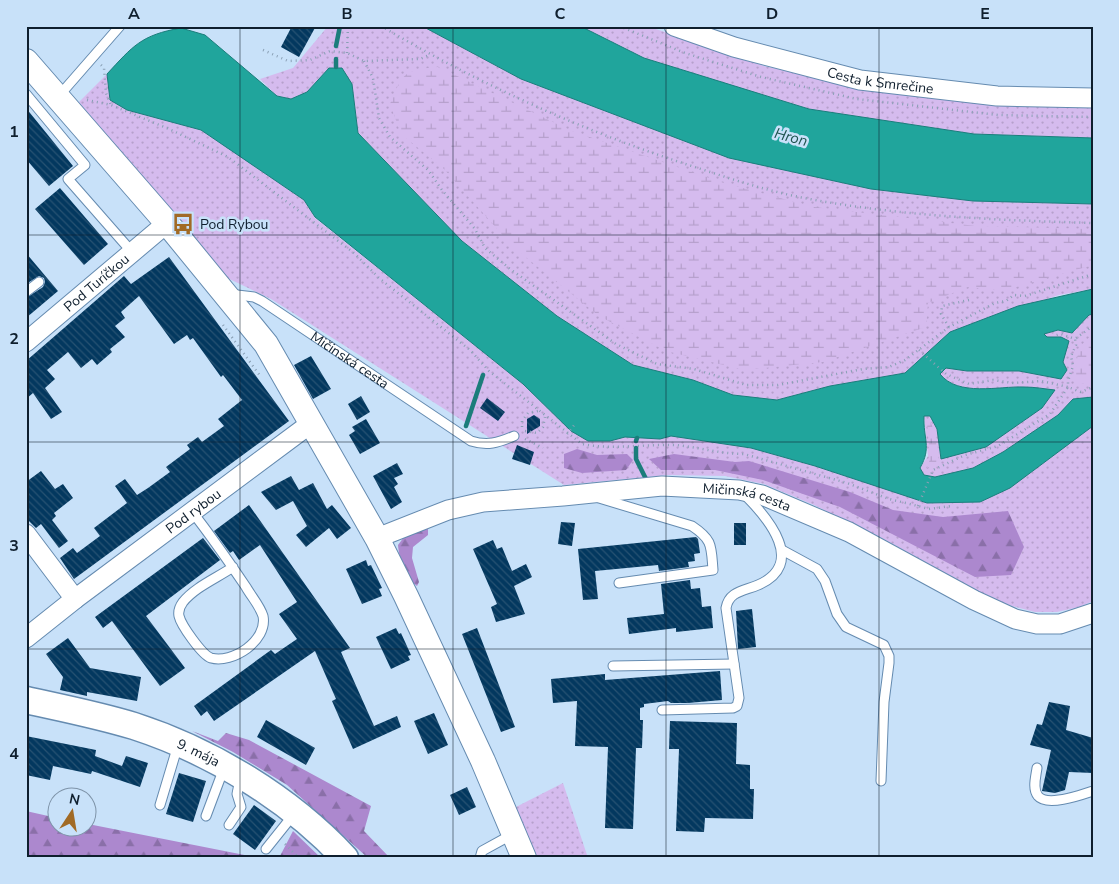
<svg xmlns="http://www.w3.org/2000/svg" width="1119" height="884" viewBox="0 0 1119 884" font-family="'Nunito Sans',sans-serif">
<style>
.grass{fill:url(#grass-dots)}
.forest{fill:url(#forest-firs)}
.wetland{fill:url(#wetland-marsh)}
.water{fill:#20a59c;stroke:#1b7d7b}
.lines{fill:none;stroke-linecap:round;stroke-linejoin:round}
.stream{stroke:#1b7d7b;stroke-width:4.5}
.building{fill:url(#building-back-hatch)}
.service-casing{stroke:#658bb0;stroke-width:11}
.minor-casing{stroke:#658bb0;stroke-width:21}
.tertiary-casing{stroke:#658bb0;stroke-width:26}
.secondary-casing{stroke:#658bb0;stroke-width:29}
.path{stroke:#899fb4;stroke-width:2.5;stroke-dasharray:1 4;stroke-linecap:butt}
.service{stroke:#fff;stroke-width:9}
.minor{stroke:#fff;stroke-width:19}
.tertiary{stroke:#fff;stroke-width:24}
.secondary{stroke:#fff;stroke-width:26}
.grid{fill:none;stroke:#0f1f2e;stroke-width:1;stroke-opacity:0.55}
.labels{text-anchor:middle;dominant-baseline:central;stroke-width:5;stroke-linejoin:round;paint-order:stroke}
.street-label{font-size:14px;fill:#0f1f2e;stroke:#c8e1f9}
.poi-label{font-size:14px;fill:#0f1f2e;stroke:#c8e1f9;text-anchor:start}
.water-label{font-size:15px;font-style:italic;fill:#1f534e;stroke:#c8e1f9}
.neatline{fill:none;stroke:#0f1f2e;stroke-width:2}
.grid-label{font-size:16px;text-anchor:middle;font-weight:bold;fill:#0f1f2e}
</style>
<defs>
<pattern id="grass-dots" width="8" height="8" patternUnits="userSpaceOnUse" patternTransform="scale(1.25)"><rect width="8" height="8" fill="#d5bbee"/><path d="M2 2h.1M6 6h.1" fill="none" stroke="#b6a0cc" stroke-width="1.8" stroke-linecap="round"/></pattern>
<pattern id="forest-firs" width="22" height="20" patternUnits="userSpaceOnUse" patternTransform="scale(1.25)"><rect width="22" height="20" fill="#ac88ce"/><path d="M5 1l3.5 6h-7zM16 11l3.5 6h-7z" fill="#8a6fa8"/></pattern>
<pattern id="wetland-marsh" width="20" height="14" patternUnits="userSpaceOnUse" patternTransform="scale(1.25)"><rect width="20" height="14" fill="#d5bbee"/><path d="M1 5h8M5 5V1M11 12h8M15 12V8" fill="none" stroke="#b6a0cc"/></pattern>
<pattern id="building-back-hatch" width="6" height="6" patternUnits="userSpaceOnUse" patternTransform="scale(1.25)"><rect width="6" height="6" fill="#03385f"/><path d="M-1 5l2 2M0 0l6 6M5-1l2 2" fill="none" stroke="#275272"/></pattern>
</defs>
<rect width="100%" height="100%" fill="#c8e1f9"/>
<path class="grass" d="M328,26H422L521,79L729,158L871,189L973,201L1093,204V289L1059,295L950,332L905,373L830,386L777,400L733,395L693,380L633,365L557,316L462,241L358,133L352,84L329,68L307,92L291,99L277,96L260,79L293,68Z
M580,26H647L764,66L859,87L1093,106V138L974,134L809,109L644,58Z
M107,74L111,100L127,110L201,130L304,200L315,218L523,384L571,431L610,441L624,437L660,439L671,436L751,448L815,466L927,503L980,502L1010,488L1093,426V601L1079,607L1057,612H1035L1012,606L986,596L882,538L814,505L764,484L725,476L668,475L564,485L271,299L219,274L79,102Z
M1093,314V397L1073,399L1058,415L1003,452L973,468L935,477L924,475L920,468L928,456L924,416H929L937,429L941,459L1024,387C998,388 959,396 940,374L946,368L967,371H1019L1061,379L1067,370L1063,362L1061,337H1047L1043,334L1058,330L1072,333L1089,315Z
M563,783L588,858H535L514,808Z"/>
<path class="forest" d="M577,449L597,455L627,454L633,460L626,470L582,473L564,468V454Z
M674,454L735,462L749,461L850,492L893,510L943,517L1008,511L1024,547L1011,575L975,577L840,507L763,480L715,470H661L649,459Z
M428,527V535L413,547L412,558L419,582L417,586C405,578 399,558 398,545L404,537Z
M192,731L218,741L226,733L249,740L371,806L364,831L390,858H368L287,785L233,752Z
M26,811L57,818L58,826H88V824L260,858H26Z
M293,831L321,858H279Z"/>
<path class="wetland" d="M438,67L572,131L724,183L814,207L976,226L1093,229V265L1002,291L968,287L928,303L926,327L823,362L744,370L666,351L599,316L513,247L444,169L401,134L390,104C403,73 403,70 438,67Z
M1093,335V379L1082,384L1074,380C1079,360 1073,348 1093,335Z
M927,421H930C935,432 940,449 938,461L927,468L930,459Z"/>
<path class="water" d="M422,26H580L644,58L809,109L974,134L1093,138V204L973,201L871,189L729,158L521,79Z
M181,28L205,35L277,96L291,99L307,92L329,68H342L352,84L358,133L462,241L557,316L633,365L693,380L733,395L777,400L830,386L905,373L950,332L1018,306L1093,289V314L1089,315L1072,333L1058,330L1044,334L1047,337H1061L1069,341L1063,362L1067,370L1061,379L1019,371H967L946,368L940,374C958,397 999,386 1024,387C1035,387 1045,389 1055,390L1042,408L986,447L941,459L937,429L930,416H924C923,439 932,447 920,468L924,475L935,477L973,468L1003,452L1058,415L1073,399L1093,397V426L1010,488L980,502L927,503L815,466L751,448L671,436L660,439L625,437L610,441H588L571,431L523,384L315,217L304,200L201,130L127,110L110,100L107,74C133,46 141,35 181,28Z"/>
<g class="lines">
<path class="stream" d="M336,46L340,26
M336,67V59
M466,426L483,375
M636,441L637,438
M636,448V459L646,479"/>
</g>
<path class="building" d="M292,26H316L299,57L281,47Z
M26,108L73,166L49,186L26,159Z
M60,188L108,244L84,265L35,209Z
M26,253L58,291L26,318V298L43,287L45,282L44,278L39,276L26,284Z
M169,257L289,421L74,579L60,558L73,548L77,553L100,536L94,528L127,503L115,486L125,479L137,495L148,488L170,472L166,467L190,449L187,445L198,437L202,442L224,426L218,419L242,400L223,375L221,377L193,338L190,340L187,335L174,344L139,296L121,312L125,318L115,326L125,337L110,349L112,352L97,365L92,359L81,368L68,352L47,370L55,379L45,388L62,412L51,419L33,393L26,399V361L124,276L131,284Z
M311,356L331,389L313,399L294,365Z
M361,396L370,412L357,420L348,404Z
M487,398L505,412L498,421L480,408Z
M534,415L540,419V426L527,434V419Z
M366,419L380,443L360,454L349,435L355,431L352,427Z
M517,445L534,452L530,465L512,459Z
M397,463L403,474L394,478L398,484L394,487L402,502L391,509L373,476Z
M41,471L55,489L63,484L73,498L54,513L56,516L52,520L68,541L59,548L41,524L36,528L26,518V482Z
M291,476L299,490L313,483L327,509L332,505L351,528L337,539L329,528L306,547L296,535L307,526L293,501L276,510L261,492Z
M249,505L350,648L341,652L374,726L397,716L401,727L353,749L332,701L336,699L315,651L214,721L207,711L201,716L194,706L271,650L275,654L297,639L279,614L297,602L260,545L239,560L233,551L230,553L214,531Z
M561,522L575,523L572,546L558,544Z
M734,523H746V545H734Z
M696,537L698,539L700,553L694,554L695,561L688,562L689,567L659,571L658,565L595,571L598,599L583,600L578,549Z
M203,538L220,560L146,616L185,668L160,686L112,621L103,628L95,617Z
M493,540L497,549L502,547L512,571L526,564L532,577L514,586L525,614L496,622L491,607L497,604L473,549Z
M366,560L368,566L371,565L382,588L379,589L382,596L362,604L346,569Z
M690,580L691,589L700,588L702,607L711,606L713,628L676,632V628L629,634L627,618L664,614L661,584Z
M752,609L756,647L738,649L736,611Z
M396,628L399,634L401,633L411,655L408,656L410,660L391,669L376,637Z
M477,628L515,727L501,732L462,634Z
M68,638L90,668L141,677L137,701L87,692V696L60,690L63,677L46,654Z
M720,671L722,700L688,703H671L668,701L644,704V707L640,708V720H643L642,748H636L633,829L605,828L608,747L575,746L577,701L553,703L551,679L605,674V680Z
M1049,702L1070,706L1066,730L1093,738V773L1069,772L1065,790L1055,793L1042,791L1051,750L1030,745L1037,724L1042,725Z
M434,713L448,745L428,754L414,721Z
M266,720L315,748L306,765L257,737Z
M670,721L737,723L736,764L750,765V789H754L753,819L705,818L704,832L676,831L679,749H669Z
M26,736L96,750L95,756L122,766L126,756L148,763L140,787L92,771L91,774L53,766L50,780L26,775Z
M179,773L206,781L193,822L166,814Z
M467,787L476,807L459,815L450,795Z
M254,805L276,821L255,850L233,834Z"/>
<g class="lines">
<g class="service-casing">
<g id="service">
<path d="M26,94L85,165L68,179L132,252"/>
<path d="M58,97L120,26"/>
<path d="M26,292L39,282"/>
<path id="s1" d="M229,294L254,297L262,301L471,441C487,446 498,443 514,436"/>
<path d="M599,498L692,526C713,540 711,546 713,570L619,583"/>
<path d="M193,513C212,537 229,562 246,587C251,596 260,606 263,616C268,641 232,664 211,658C202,655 181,625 179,616C178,611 180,606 183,602C195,587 217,578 233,567"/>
<path d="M782,550L817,569L825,581L837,614L846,627L884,645L889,656V663L884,702L881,781"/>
<path d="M613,666L734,664"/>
<path d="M662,710L733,708L737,706L739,698L726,608C729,591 744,591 758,585C807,564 768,518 745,495"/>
<path d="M1037,768C1036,776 1032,789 1038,796C1047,807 1081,795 1093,791"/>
<path d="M160,805L178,745"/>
<path d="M206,816L224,768"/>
<path d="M229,825L241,807L237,794L240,779"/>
<path d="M266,849L294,814"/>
<path d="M480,858L482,851L513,834"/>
</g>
</g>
<g class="minor-casing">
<g id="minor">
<path id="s2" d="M674,26L734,47L860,80L997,96L1093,98"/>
<path id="s3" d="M26,342L167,223"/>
<path d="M26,534L75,599"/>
<path id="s4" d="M377,538L448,510L483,502L563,496L662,486L739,490L762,495L849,532L974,600L1015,619L1037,624H1060L1093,613"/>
<path id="s5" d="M26,638L75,599L310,424"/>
</g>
</g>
<g class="tertiary-casing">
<path id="tertiary" d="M26,61L167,223L266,344L377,538L406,596L483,761L524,858"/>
</g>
<g class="secondary-casing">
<g id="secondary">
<path id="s6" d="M26,700C62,708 98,715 134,726C211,751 289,798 345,858"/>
</g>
</g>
<path class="path" d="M381,26C481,85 587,133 698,168C731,179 765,190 799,197C896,216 994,220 1093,223
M619,26L685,53L761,77L857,99L998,115L1093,117
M263,50L288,61L310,60L330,51L347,53L364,61L420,59L429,55
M347,53L348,26
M364,61L373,78L379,118L390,137L428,170L442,190L475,229L485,248L510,269L616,344L657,364L694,369L746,385H778L863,369L889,367L905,360L949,327L995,303L1006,301L1014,295L1025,296L1093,274
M101,65L104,68L106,93L111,105
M87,100L111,105L169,129L228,157L354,253L379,278L470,350L489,371L582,444C612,450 644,444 675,445C698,447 720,454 744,454L847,483L889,499L918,506L929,509L951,506
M223,325L261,377
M949,327L941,314L942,306L969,300
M1076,338L1093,326
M919,350L946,374L969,384L993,380L1013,383L1041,381L1068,387V381L1073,366L1071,356L1076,345L1075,339L1061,334L1053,336
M522,427V421L528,413L538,411
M525,431L537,433L543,427L545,417
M567,434L575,424
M525,439L543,448
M918,506L933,470L965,455L998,446L1050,414L1068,387L1081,392L1093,387
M285,844L299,858"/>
<use href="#service" class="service"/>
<use href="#minor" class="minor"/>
<use href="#tertiary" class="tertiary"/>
<use href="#secondary" class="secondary"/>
</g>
<path class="grid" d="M240,26V858M453,26V858M666,26V858M879,26V858M26,235H1093M26,442H1093M26,649H1093"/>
<defs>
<g id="bus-bare" transform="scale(1.725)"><path d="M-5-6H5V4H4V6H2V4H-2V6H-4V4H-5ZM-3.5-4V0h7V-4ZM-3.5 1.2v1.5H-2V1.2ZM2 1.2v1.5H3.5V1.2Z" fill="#a16a25" stroke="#c8e1f9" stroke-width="2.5" paint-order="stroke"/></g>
</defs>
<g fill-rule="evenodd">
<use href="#bus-bare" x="183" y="224"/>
</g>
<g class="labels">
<g class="street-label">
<text stroke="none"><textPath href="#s2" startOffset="214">Cesta k Smrečine</textPath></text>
<text stroke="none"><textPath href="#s3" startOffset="92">Pod Turíčkou</textPath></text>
<text stroke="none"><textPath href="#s1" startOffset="140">Mičinská cesta</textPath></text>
<text stroke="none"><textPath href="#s4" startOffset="378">Mičinská cesta</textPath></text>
<text stroke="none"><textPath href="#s5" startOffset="210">Pod rybou</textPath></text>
<text stroke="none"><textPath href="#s6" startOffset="181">9. mája</textPath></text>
</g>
<g class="poi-label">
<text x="200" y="224">Pod Rybou</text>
</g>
<g class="water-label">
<text transform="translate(791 137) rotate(15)">Hron</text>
</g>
</g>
<rect width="1119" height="884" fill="none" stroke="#c8e1f9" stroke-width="55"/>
<g transform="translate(72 812) rotate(12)"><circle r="24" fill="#c8e1f9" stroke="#7e93a8"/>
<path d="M0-4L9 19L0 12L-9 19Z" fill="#a16a25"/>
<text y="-8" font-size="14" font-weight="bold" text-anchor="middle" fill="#0f1f2e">N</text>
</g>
<rect x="28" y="28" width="1064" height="828" class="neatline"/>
<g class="grid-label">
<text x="134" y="19">A</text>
<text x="347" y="19">B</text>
<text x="560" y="19">C</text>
<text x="772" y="19">D</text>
<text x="985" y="19">E</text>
<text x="14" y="137">1</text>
<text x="14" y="344">2</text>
<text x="14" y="551">3</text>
<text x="14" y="759">4</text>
</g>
</svg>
